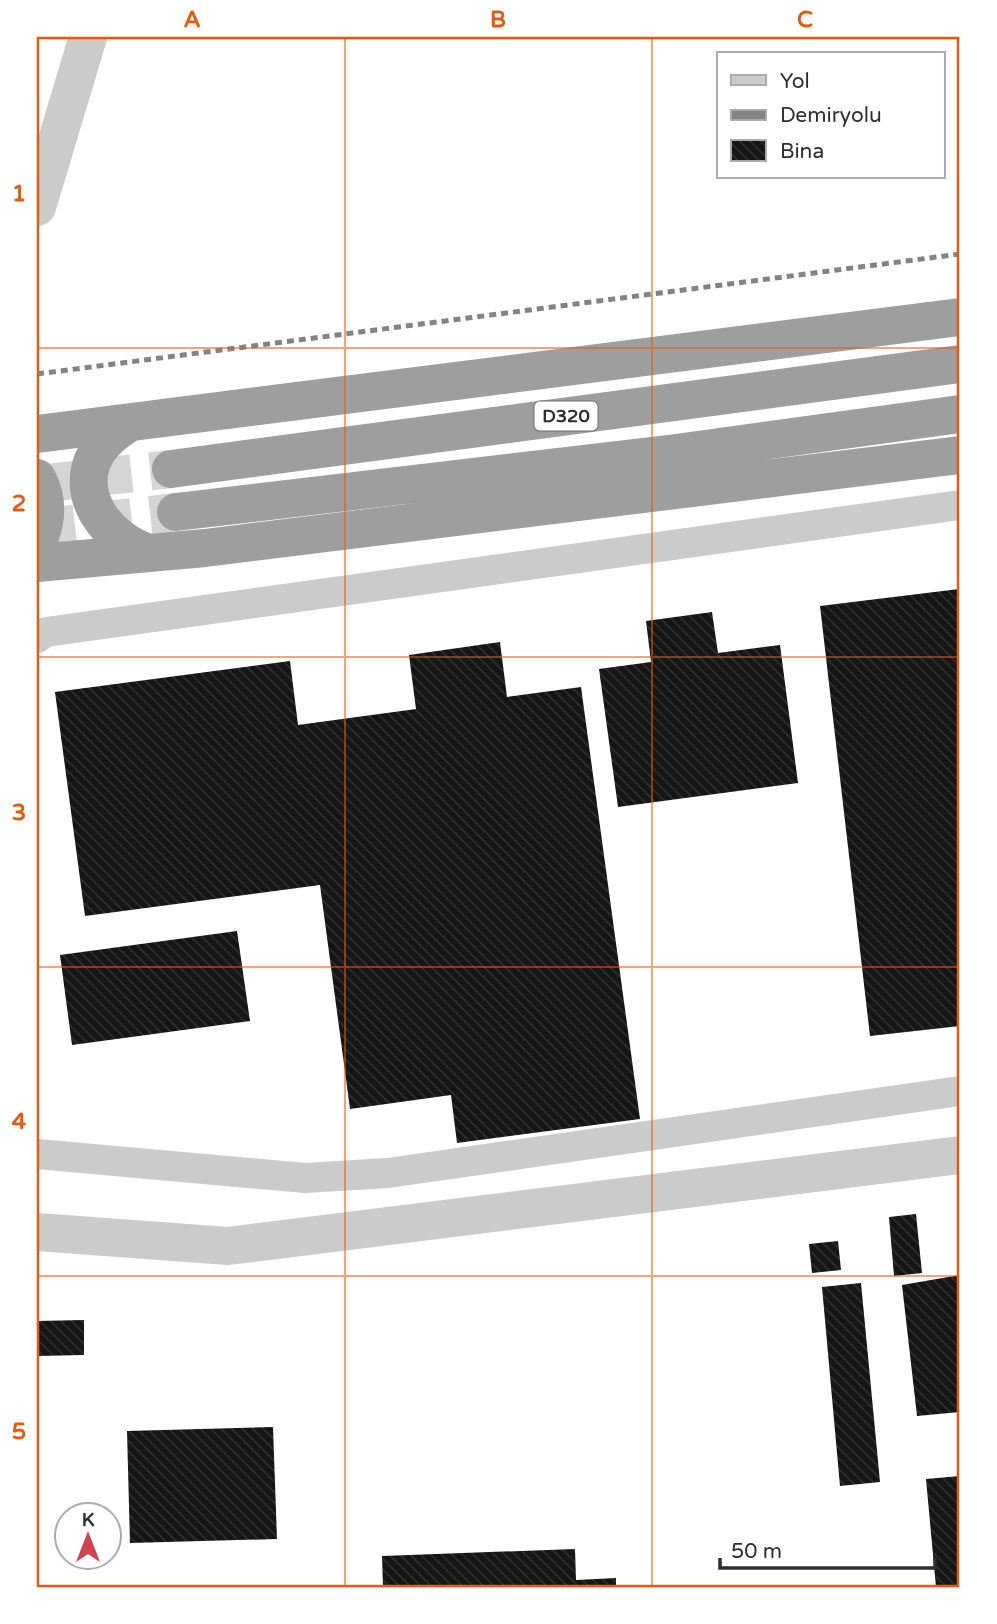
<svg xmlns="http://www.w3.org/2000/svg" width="997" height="1624" viewBox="0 0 997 1624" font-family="'Varela Round',sans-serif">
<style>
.building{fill:url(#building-back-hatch)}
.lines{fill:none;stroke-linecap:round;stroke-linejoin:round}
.trunk-tunnel{stroke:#d5d5d5;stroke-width:38;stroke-dasharray:38 19;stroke-linecap:butt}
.minor{stroke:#cbcbcb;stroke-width:30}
.tertiary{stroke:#cbcbcb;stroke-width:38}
.trunk{stroke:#9e9e9e;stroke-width:38}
.rail{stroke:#838383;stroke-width:5;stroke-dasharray:7 5;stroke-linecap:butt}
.grid{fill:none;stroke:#e8590c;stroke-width:2;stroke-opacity:0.55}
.labels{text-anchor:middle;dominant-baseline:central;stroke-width:7;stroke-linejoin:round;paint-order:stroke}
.shield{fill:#fff;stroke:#6d6d6d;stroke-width:2}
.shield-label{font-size:18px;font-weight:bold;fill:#2e2e2e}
.neatline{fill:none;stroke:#e8590c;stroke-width:2.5}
.grid-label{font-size:23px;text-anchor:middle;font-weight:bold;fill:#e8590c}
</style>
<defs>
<pattern id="building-back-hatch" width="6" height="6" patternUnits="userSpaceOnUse" patternTransform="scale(1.75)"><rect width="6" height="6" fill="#151515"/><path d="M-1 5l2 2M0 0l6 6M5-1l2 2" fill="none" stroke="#2f2f2f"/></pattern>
</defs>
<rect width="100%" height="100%" fill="#fff"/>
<path class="building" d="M959,589L960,1026L870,1036L820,606Z
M712,612L718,653L780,645L798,783L618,807L599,669L651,662L646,621Z
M500,642L507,697L581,687L640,1119L457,1143L451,1095L350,1109L320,885L85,916L55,692L290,661L298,725L416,709L409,655Z
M237,931L250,1021L72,1045L60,955Z
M916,1214L922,1273L894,1276L889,1217Z
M838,1241L841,1270L812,1273L809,1244Z
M960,1275V1412L917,1416L902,1285Z
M861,1283L880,1482L840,1486L822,1287Z
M84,1320V1355L37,1356V1321Z
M273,1427L277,1539L130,1543L127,1431Z
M960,1476V1587H936L926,1479Z
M575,1549L576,1580L616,1578V1587H383L382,1556Z"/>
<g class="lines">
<path class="trunk-tunnel" d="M37,484L171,469
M37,528L176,512"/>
<path class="minor" d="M37,638L46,632L960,505
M37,1154L305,1178L388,1173L960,1091"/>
<path class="tertiary" d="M37,207L88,37
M37,1232L228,1246L960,1155"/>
<path class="trunk" d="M129,423C117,431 105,439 97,452C72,494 107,540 149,553
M37,434L960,317
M171,469L960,364
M37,478C49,500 47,522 37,544
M176,512L676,453L960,414
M37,563L205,548L960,455"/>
<path class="rail" d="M37,374L960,254"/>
</g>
<path class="grid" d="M345,37V1587M652,37V1587M37,348H960M37,657H960M37,967H960M37,1276H960"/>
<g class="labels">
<rect class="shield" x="534.5" y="401.5" width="63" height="29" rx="5"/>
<g class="shield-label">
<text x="566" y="416">D320</text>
</g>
</g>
<rect width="997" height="1624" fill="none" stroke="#ffffff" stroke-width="77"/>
<rect x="717" y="52" width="228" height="126" fill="#ffffff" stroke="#ababab" stroke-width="2"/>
<rect x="731" y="75" width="35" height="10" fill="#cbcbcb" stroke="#ababab" stroke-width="2"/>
<text x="780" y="88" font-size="21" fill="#2e2e2e">Yol</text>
<rect x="731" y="110" width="35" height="10" fill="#838383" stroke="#ababab" stroke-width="2"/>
<text x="780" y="122" font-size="21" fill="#2e2e2e">Demiryolu</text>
<rect x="731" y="140" width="35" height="21" fill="url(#building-back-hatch)" stroke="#ababab" stroke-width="2"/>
<text x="780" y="158" font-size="21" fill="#2e2e2e">Bina</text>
<g transform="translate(88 1536)"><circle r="33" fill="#ffffff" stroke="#ababab" stroke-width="2"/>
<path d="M0-5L12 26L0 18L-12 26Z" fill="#d4424f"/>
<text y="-10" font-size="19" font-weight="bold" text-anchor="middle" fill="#2e2e2e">K</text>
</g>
<path d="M720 1558v10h215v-10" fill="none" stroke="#2e2e2e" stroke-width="3.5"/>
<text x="731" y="1558" font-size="21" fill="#2e2e2e" stroke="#ffffff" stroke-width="5" paint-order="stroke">50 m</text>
<rect x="38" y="38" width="920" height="1548" class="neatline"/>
<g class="grid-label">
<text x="192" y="27">A</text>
<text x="498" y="27">B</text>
<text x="805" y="27">C</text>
<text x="19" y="201">1</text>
<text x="19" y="511">2</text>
<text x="19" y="820">3</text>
<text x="19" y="1129">4</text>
<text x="19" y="1439">5</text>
</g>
</svg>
